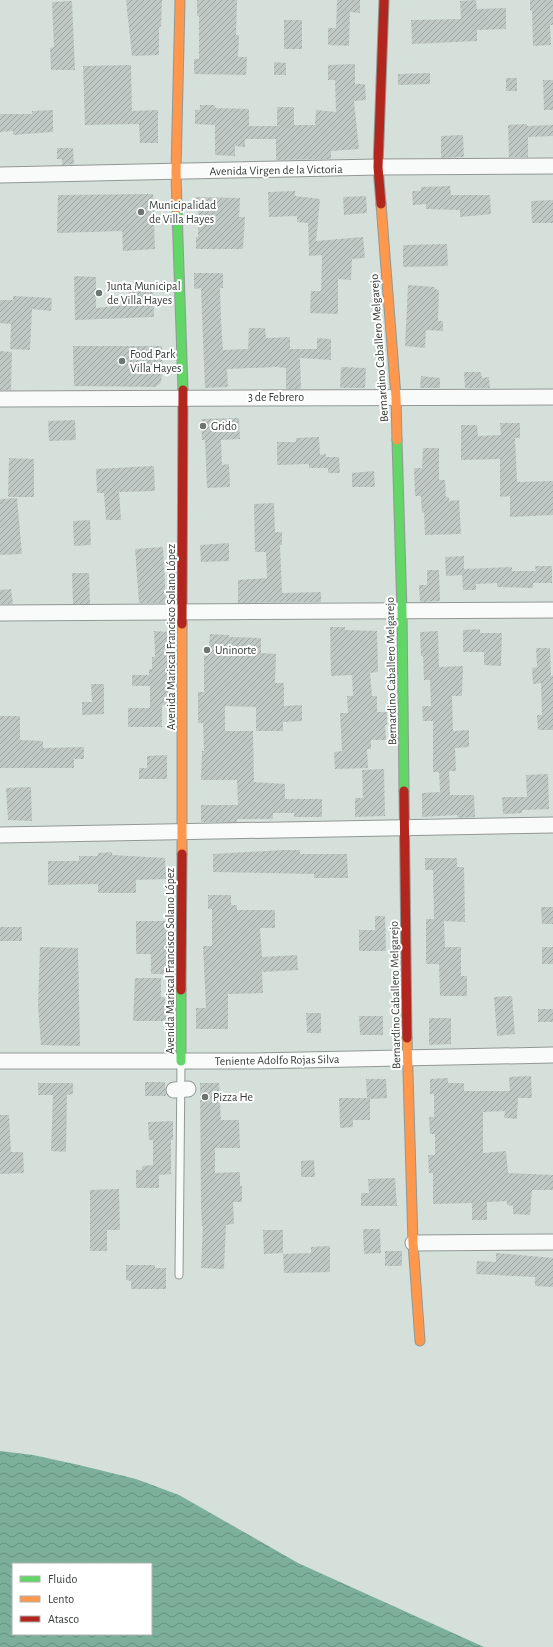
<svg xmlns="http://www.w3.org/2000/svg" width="553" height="1647" viewBox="0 0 553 1647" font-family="'Alegreya Sans',sans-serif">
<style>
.water{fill:url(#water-waves);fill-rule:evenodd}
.building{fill:url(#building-hatch)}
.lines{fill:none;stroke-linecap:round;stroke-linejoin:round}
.lane-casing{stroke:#919895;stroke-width:9}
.street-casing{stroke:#919895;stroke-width:17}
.fast-casing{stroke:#919895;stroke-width:11}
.slow-casing{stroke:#919895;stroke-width:11}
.jam-casing{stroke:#919895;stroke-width:11}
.lane{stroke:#f9fafa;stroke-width:7}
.street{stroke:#f9fafa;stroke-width:15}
.fast{stroke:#63d668;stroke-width:9}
.slow{stroke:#ff974d;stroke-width:9}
.jam{stroke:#b3261e;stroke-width:9}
.poi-dot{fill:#6c7571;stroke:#fff;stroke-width:1.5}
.labels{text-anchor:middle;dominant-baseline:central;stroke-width:4;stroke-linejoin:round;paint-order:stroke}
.street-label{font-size:12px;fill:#343c38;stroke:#fff}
.poi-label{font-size:12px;fill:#343c38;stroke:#fff;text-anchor:start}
</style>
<defs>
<pattern id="water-waves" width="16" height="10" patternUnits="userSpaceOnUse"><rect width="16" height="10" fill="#7cb09b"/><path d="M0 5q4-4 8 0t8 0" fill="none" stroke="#66907f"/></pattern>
<pattern id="building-hatch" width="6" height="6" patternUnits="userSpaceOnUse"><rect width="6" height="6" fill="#bfc8c4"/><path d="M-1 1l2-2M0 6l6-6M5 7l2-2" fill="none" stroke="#9ca4a0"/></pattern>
</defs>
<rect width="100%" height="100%" fill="#d5e0db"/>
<path class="water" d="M0,1451L33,1455L79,1465L136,1479L179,1495L298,1563L484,1647H0ZM13,1564H151V1634H13Z"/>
<path class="building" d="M126,0H162L161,27H159V55L132,56Z
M197,0H237L236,35H239L238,57H247L246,75L194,74V59H199V16H197Z
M337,0H360V13L350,12L349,46L328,45V28H336Z
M476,0L477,9L506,8V29L477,30V41L412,44L411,20L461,19L460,1Z
M530,0H553V25H550L551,45L533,46L532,10L530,11Z
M72,1L75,70H51L50,48L54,47L52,2Z
M284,20H302V49H284Z
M274,62L286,63V75H274Z
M355,64V84H365L366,100L354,101L359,149L331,151V159L276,160V139H245V147L235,146V156L215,155V125L195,124V110H200V105H215V108L249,109V126H277V107H294V125H315L316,110L336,112L335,80H328V65Z
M131,65L132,111L158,110V143H140L139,124L85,125L83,66Z
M430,73V84L398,85V74Z
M506,78H517V91H506Z
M543,80H553V110H544Z
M53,110V132L13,135V131L0,132V114H32V111Z
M527,124V126L553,125V136L528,137V157H509L508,125Z
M463,135L464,157L441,158V136Z
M57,148H73L74,164L62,165V159H57Z
M450,186L451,195H490L491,214L460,217V210L426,209V204L413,205L412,191H421V187Z
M295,191V196L320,199L316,241L363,237L365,258L352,259L351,280L338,279V314L310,313L311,291H321L322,255L309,256L308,223L297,222V216L269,217L268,192Z
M153,194L155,249L123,251L122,231L57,233L58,195Z
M366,196L367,213L344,215L343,197Z
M195,197L240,198L239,217H245L243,249H196V237H198V209H195Z
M553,200V223H532L531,201Z
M447,244L448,266L403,267V245Z
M194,273H223V288H220L221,320L223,350L248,349L249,328H265L266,338L290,337V349H317V338L331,339V360L300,358L301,389H286V368L276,367L227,369L228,387L205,388L201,288L194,289Z
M74,276L96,277V308L129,305V289L153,288L154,317L75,320Z
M408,285L435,287V289L439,290L438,321H443V331L426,330L425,348L405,346Z
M13,296L52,298L51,311L32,309L30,350L10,349L11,324L0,323V300H13Z
M73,346H162L163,369L161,382L156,387L74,386Z
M0,351L12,352L11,390H0Z
M341,367L366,368L365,388H340Z
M464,372H481L482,378L489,377L490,388H465Z
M421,376L440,378V388H420Z
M239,418L240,439L221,440L222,465L229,464L230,487L207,488L205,440H202L201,419Z
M75,420L76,440L49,441L48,421Z
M500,423H520V438H515L517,482L553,481V515L510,517V496L500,497V459L461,460V425H477L478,436L501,435Z
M319,437L320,455L326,454V457H339L340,473H328V468H309V464L277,465V442H296V438Z
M423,448H439V480H445L446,497H449V501L459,500L461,534L425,535L424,512L422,513L421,496H415L414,468H422Z
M9,458L34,459V497H8Z
M154,466L155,491L119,492L121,520H106L104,493H97L96,469Z
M374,471L375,487H352V473Z
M17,498L22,554L0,555V499Z
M274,503L275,532H282V545H280L282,593L321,592V602L238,603V580L267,578L266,552H255L254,504Z
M90,520L91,545L74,546L73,521Z
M229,543V561L201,562L200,545Z
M163,547L166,603H139L135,549Z
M464,556V569L512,567V571H536L535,566H552V583H533V588L497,587V583L476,584V590H463L462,575L446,576L445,557Z
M427,570H439L440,601L420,602L419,585H427Z
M72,573H89L90,604H73Z
M11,589L13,604H0V590Z
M330,627H345V630L377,631L378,672L370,673L372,696H377V712H387V725H385L386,740H371V749H367L368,768L335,769L334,752L342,751L340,713H348L347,696H353L352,675L331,676Z
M480,629V633H502L501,666L484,665V652H463V630Z
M154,631L170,632V705H162V727H128V708H150V686H132V675H149V669H152V657H155Z
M438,631L439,667L463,666L462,696H452L453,731L469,730V747L455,748L456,771H449L450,795H474L475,817L458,818L457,815L422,817V793L440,792L439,772H433V721H423L422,706H431L430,680H424L423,656H421L420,632Z
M210,634L229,635V637L261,638V653L276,654L275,683H284V706L302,705V721L283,722V731H256V707L225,706V731H253L254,782L285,784V799H322V817H294V813H273V819H237V822H201V805H238L237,780H201L202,751H204L203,723H198V692H204V656H208Z
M536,648H550L551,676L553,675V730H538L537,715H542L541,683L533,684L532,668L537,667Z
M91,684H104V714L82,715V702H92Z
M0,716H20V740L43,741V748L84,747V759H74V768H0Z
M167,755V779H139V768H147V756Z
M384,769L385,816L355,817V798H363L362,770Z
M548,774L549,809L522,810V813L503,814L502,797H527L526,775Z
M31,787L32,821L8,820L6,788Z
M283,850H300V854H347L348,878H314V874L213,872V854Z
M112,852V855L165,858L166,879L136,880V893H98V884L48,885V861H79V856H98V853Z
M425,858H457V867H464L465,922L444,921L445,947H461V976H467V996H440L439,964H426V919H434L433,870H425Z
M208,895H231V905H237V910H275V928H260L262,957L297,955L298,970L262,972L263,993L228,994V1029H196V1008H206L203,946H212V909H208Z
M541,907H553V924H542Z
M375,916H385L386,951H359V930H375Z
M136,921H169V974H151V954H136Z
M0,927H22V941H0Z
M40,947L78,948L80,1046L41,1045L38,1006Z
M542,947H553V964H542Z
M135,978H161V997H165L166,1021H133Z
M512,996L515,1034L497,1036L494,997Z
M538,1009H553V1022H538Z
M306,1013H321V1033H307Z
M359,1016H383V1035H360Z
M429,1018H451V1044L429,1045Z
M531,1076L532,1098H518L517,1119L504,1118L505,1111L483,1112V1153L506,1151L508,1173L553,1175V1190H532L530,1215L513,1214V1206L507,1205V1201L487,1202V1220H472V1203L433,1204V1173H429L428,1155H435V1134H430L429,1117H434V1094H430V1079L448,1078V1083H464V1091H510L509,1077Z
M366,1079H386L387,1098L370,1099V1120H353V1127L340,1128L339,1098H367Z
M145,1082H165L166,1096H145Z
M38,1083H73V1094L67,1095L66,1152L51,1151L53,1095H38Z
M200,1083H219L221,1120H239L240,1148H215V1173L240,1172V1186H242V1202H233L234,1224L226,1225L224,1269L201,1268L203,1226H202L201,1204Z
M0,1115H9L11,1152H23L24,1173L0,1174Z
M173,1121V1140H171V1174L159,1175V1188H136V1170H142V1166L153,1165V1140H149L148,1122Z
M314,1160L315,1177H301V1161Z
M395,1178L397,1206H361V1193H369L368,1179Z
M119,1189L120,1230H107V1251H90V1190Z
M363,1229H380L381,1253L364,1254Z
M263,1230H283V1253L264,1254Z
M330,1246V1272L284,1273L283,1254L311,1253V1247Z
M385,1251H402V1266H385Z
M496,1253L553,1258V1287L535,1286V1277L476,1274L477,1261L496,1262Z
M126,1265H155V1268H166V1289H131V1281L126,1280Z"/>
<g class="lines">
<g class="lane-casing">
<path id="lane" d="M179,1275L181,1063"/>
</g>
<g class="street-casing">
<path id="street" d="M0,175L378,167L553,166
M0,399L553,397
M0,613L553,610
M0,835L553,825
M0,1061H255L553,1055
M174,1090L188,1089
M413,1243L553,1242"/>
</g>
<g class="fast-casing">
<path id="fast" d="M177,209L183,390
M397,440L402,612L404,791
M181,1061V990"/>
</g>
<g class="slow-casing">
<path id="slow" d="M381,204L396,397L397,440
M177,209L176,172L180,0
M182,854V624
M407,1038L413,1243L420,1341"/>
</g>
<g class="jam-casing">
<path id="jam" d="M381,204L378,167L384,0
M182,624L183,390
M404,791L407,1038
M181,990L182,854"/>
</g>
<use href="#lane" class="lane"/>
<use href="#street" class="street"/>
<use href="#fast" class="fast"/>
<use href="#slow" class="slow"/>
<use href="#jam" class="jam"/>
</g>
<g class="poi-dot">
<circle cx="141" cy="212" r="4"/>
<circle cx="99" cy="293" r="4"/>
<circle cx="122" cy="361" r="4"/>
<circle cx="203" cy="426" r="4"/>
<circle cx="207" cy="650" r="4"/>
<circle cx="205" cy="1097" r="4"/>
</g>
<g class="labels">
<g class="street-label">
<text transform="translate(276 170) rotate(-1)">Avenida Virgen de la Victoria</text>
<text transform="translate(379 348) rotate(-94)">Bernardino Caballero Melgarejo</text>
<text x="276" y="397">3 de Febrero</text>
<text transform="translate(171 637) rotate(-90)">Avenida Mariscal Francisco Solano López</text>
<text transform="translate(391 671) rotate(-91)">Bernardino Caballero Melgarejo</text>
<text transform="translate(170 961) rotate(-90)">Avenida Mariscal Francisco Solano López</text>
<text transform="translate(395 995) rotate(-91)">Bernardino Caballero Melgarejo</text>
<text transform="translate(277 1060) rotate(-1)">Teniente Adolfo Rojas Silva</text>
</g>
<g class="poi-label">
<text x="149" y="205">Municipalidad<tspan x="149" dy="14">de Villa Hayes</tspan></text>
<text x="107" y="286">Junta Municipal<tspan x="107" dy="14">de Villa Hayes</tspan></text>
<text x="130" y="354">Food Park<tspan x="130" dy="14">Villa Hayes</tspan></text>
<text x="211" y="426">Grido</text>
<text x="215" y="650">Uninorte</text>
<text x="213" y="1097">Pizza He</text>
</g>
</g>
<rect x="12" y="1563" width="140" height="72" fill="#ffffff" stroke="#aeb1af"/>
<rect x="20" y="1576" width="20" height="6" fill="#63d668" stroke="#aeb1af"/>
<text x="48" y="1583" font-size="12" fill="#343c38">Fluido</text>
<rect x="20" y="1596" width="20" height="6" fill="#ff974d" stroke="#aeb1af"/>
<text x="48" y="1603" font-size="12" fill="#343c38">Lento</text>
<rect x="20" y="1616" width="20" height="6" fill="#b3261e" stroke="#aeb1af"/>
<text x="48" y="1623" font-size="12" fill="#343c38">Atasco</text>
</svg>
